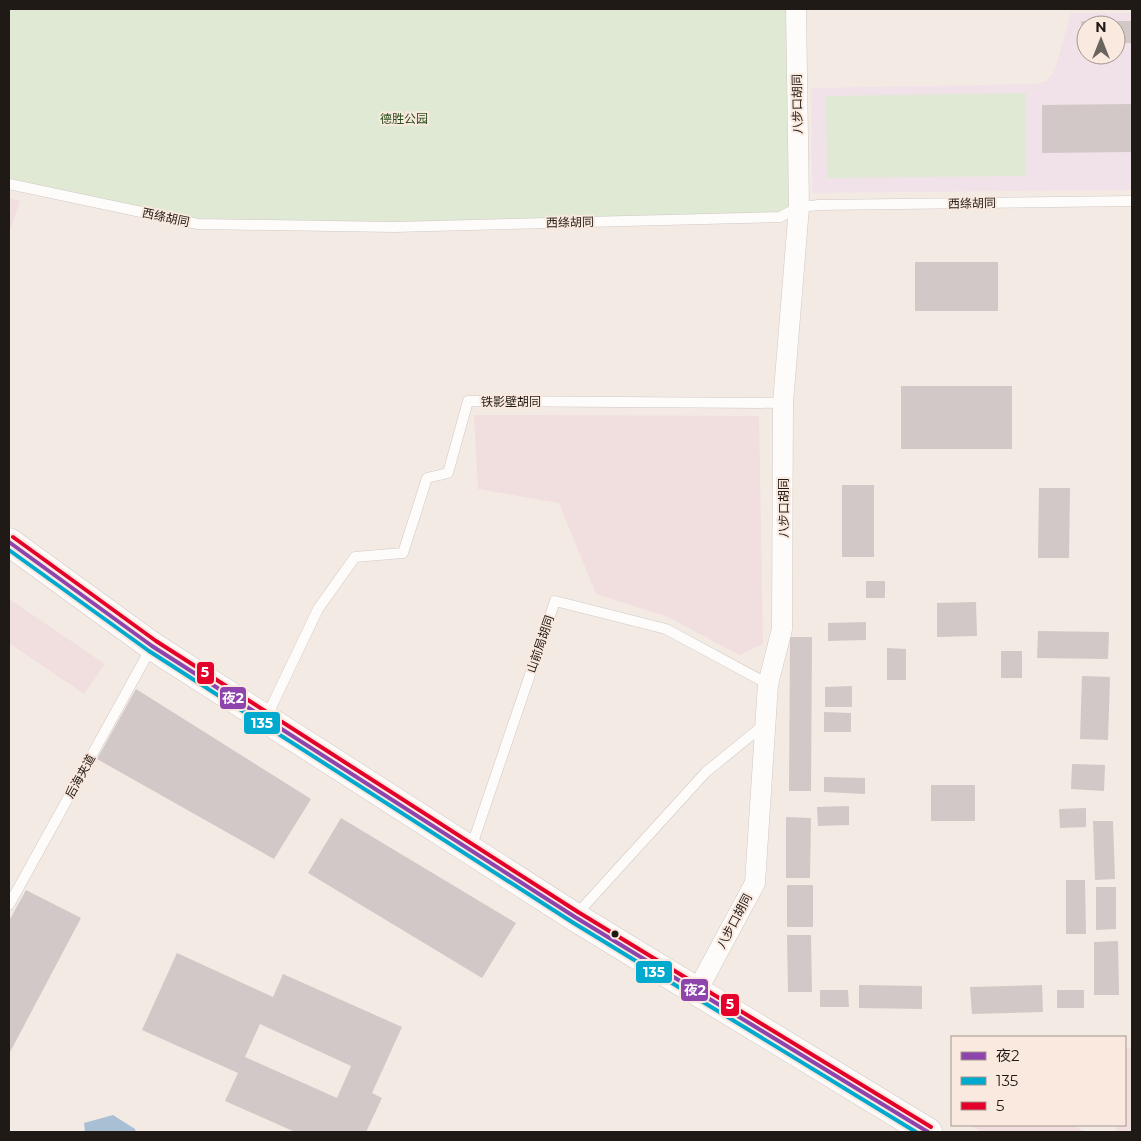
<svg xmlns="http://www.w3.org/2000/svg" width="1141" height="1141" viewBox="0 0 1141 1141" font-family="Montserrat,'Noto Sans SC',sans-serif">
<style>
.commercial{fill:#f1dede}
.education{fill:#f1e2e9;fill-rule:evenodd}
.green{fill:#dfe9d4}
.water{fill:#a8bfd4}
.building{fill:#d1c8c7;fill-rule:evenodd}
.lines{fill:none;stroke-linecap:round;stroke-linejoin:round}
.lane-casing{stroke:#d0c8c4;stroke-width:11}
.street-casing{stroke:#d0c8c4;stroke-width:21}
.secondary-casing{stroke:#d0c8c4;stroke-width:29}
.lane{stroke:#fdfcfb;stroke-width:10}
.street{stroke:#fdfcfb;stroke-width:20}
.secondary{stroke:#fdfcfb;stroke-width:28}
.bus-1-casing{stroke:#fae9de;stroke-width:8}
.bus-2-casing{stroke:#fae9de;stroke-width:8}
.bus-3-casing{stroke:#fae9de;stroke-width:8}
.bus-1{stroke:#8e44ad;stroke-width:4}
.bus-2{stroke:#00a9ce;stroke-width:4}
.bus-3{stroke:#e4002b;stroke-width:4}
.bus-dot{fill:#201a16;stroke:#fae9de;stroke-width:2}
.labels{text-anchor:middle;dominant-baseline:central;stroke-width:4;stroke-linejoin:round;paint-order:stroke}
.street-label{font-size:12px;fill:#201a16;stroke:#fae9de}
.park-label{font-size:12px;fill:#264e1a;stroke:#fae9de}
.line-badge{stroke:#fae9de;stroke-width:2}
.badge-label{font-size:14px;text-anchor:middle;font-weight:bold;fill:#fff}
</style>
<rect width="100%" height="100%" fill="#f4eae4"/>
<path class="commercial" d="M9,198L20,201L9,233Z
M474,415L759,416L763,644L739,655L668,617L596,594L559,503L478,489Z
M9,599L105,664L84,694L9,643Z
M1132,1046V1132H1115L1117,1125H1125V1050Z
M970,1125H1073L1086,1132H982Z"/>
<path class="education" d="M1071,13H1132V190L812,193L811,88L1034,84L1046,81L1054,72ZM1086,25H1116V55H1086Z"/>
<path class="green" d="M9,9H796L799,207L780,217L394,227L198,224L9,184Z
M1026,93V176L827,178L826,96Z"/>
<path class="water" d="M113,1115L135,1129L136,1132H85L84,1123Z"/>
<path class="building" d="M1081,21H1132V43H1116V25H1086V43H1081Z
M1132,104V152L1042,153V105Z
M915,262H998V311H915Z
M901,386H1012V449H901Z
M842,485H874V557H842Z
M1039,488H1070L1069,558H1038Z
M866,581H885V598H866Z
M976,602L977,636L937,637V603Z
M866,622V640L828,641V623Z
M1038,631L1109,632L1108,659L1037,658Z
M790,637H812L811,791H789Z
M887,648L906,649V680H887Z
M1001,651H1022V678H1001Z
M1082,676L1110,677L1108,740L1080,739Z
M852,686V707H825V687Z
M136,689L311,799L274,859L97,759Z
M824,712L851,713V732H824Z
M1072,764L1105,765L1104,791L1071,789Z
M824,777L865,778V794L824,792Z
M931,785H975V821H931Z
M849,806V825L818,826L817,807Z
M1086,808V827L1060,828L1059,809Z
M786,817L811,818L810,878H786Z
M341,818L516,923L482,978L308,873Z
M1093,821H1113L1115,879L1095,880Z
M1066,880H1085L1086,934H1066Z
M787,885H813V927H787Z
M1096,887H1116V929L1096,930Z
M26,890L81,918L9,1054V921Z
M787,935H811L812,992H788Z
M1118,941L1119,995H1094V942Z
M177,953L273,997L283,974L402,1027L372,1093L382,1098L366,1132H295L225,1101L238,1073L142,1030ZM260,1024L351,1066L337,1098L245,1057Z
M859,985L922,986V1009L859,1008Z
M1042,985L1043,1012L972,1014L970,987Z
M820,990H848L849,1007H820Z
M1057,990H1084V1008H1057Z"/>
<g class="lines">
<g class="lane-casing">
<path id="lane" d="M9,184L198,224L394,227L780,217L799,207L819,205L1132,201
M266,718L318,609L355,557L403,553L427,478L448,473L468,401L783,403
M471,848L555,601L666,629L768,684
M9,905L151,648
M575,916L706,772L765,724"/>
</g>
<g class="street-casing">
<path id="street" d="M697,991L755,883L768,684L782,629L783,403L799,207L796,9"/>
</g>
<g class="secondary-casing">
<path id="secondary" d="M9,542L152,646L575,917L928,1132"/>
</g>
<use href="#lane" class="lane"/>
<use href="#street" class="street"/>
<use href="#secondary" class="secondary"/>
<g class="bus-1-casing">
<path id="bus-1" d="M9,542L152,646L575,917L928,1132"/>
</g>
<g class="bus-2-casing">
<path id="bus-2" d="M9,550L149,651L572,922L916,1132"/>
</g>
<g class="bus-3-casing">
<path id="bus-3" d="M13,537L156,641L578,912L931,1127"/>
</g>
<use href="#bus-1" class="bus-1"/>
<use href="#bus-2" class="bus-2"/>
<use href="#bus-3" class="bus-3"/>
</g>
<circle class="bus-dot" cx="615" cy="934" r="4.5"/>
<g class="labels">
<g class="street-label">
<text transform="translate(797 104) rotate(-91)">八步口胡同</text>
<text transform="translate(972 203) rotate(-1)">西绦胡同</text>
<text transform="translate(166 217) rotate(12)">西绦胡同</text>
<text transform="translate(570 222) rotate(-1)">西绦胡同</text>
<text x="511" y="401">铁影壁胡同</text>
<text transform="translate(783 508) rotate(-90)">八步口胡同</text>
<text transform="translate(540 644) rotate(-71)">山前局胡同</text>
<text transform="translate(80 776) rotate(-61)">后海夹道</text>
<text transform="translate(734 921) rotate(-62)">八步口胡同</text>
</g>
<g class="park-label">
<text x="404" y="118">德胜公园</text>
</g>
</g>
<g class="line-badge">
<rect x="196" y="661" width="19" height="24" rx="5" fill="#e4002b"/>
<rect x="219" y="686" width="28" height="24" rx="5" fill="#8e44ad"/>
<rect x="243" y="711" width="38" height="24" rx="5" fill="#00a9ce"/>
<rect x="635" y="960" width="38" height="24" rx="5" fill="#00a9ce"/>
<rect x="680" y="978" width="29" height="24" rx="5" fill="#8e44ad"/>
<rect x="720" y="993" width="20" height="24" rx="5" fill="#e4002b"/>
</g>
<g class="badge-label">
<text x="205" y="677">5</text>
<text x="233" y="703">夜2</text>
<text x="262" y="728">135</text>
<text x="654" y="977">135</text>
<text x="695" y="995">夜2</text>
<text x="730" y="1009">5</text>
</g>
<rect width="1141" height="1141" fill="none" stroke="#201a16" stroke-width="20"/>
<rect x="951" y="1036" width="175" height="90" fill="#fae9de" stroke="#a3968e"/>
<rect x="961" y="1052" width="25" height="8" fill="#8e44ad" stroke="#a3968e"/>
<text x="996" y="1061" font-size="15" fill="#201a16">夜2</text>
<rect x="961" y="1077" width="25" height="8" fill="#00a9ce" stroke="#a3968e"/>
<text x="996" y="1086" font-size="15" fill="#201a16">135</text>
<rect x="961" y="1102" width="25" height="8" fill="#e4002b" stroke="#a3968e"/>
<text x="996" y="1111" font-size="15" fill="#201a16">5</text>
<g transform="translate(1101 40)"><circle r="24" fill="#fae9de" stroke="#a3968e"/>
<path d="M0-4L9 19L0 12L-9 19Z" fill="#6a635e"/>
<text y="-8" font-size="14" font-weight="bold" text-anchor="middle" fill="#201a16">N</text>
</g>
</svg>
